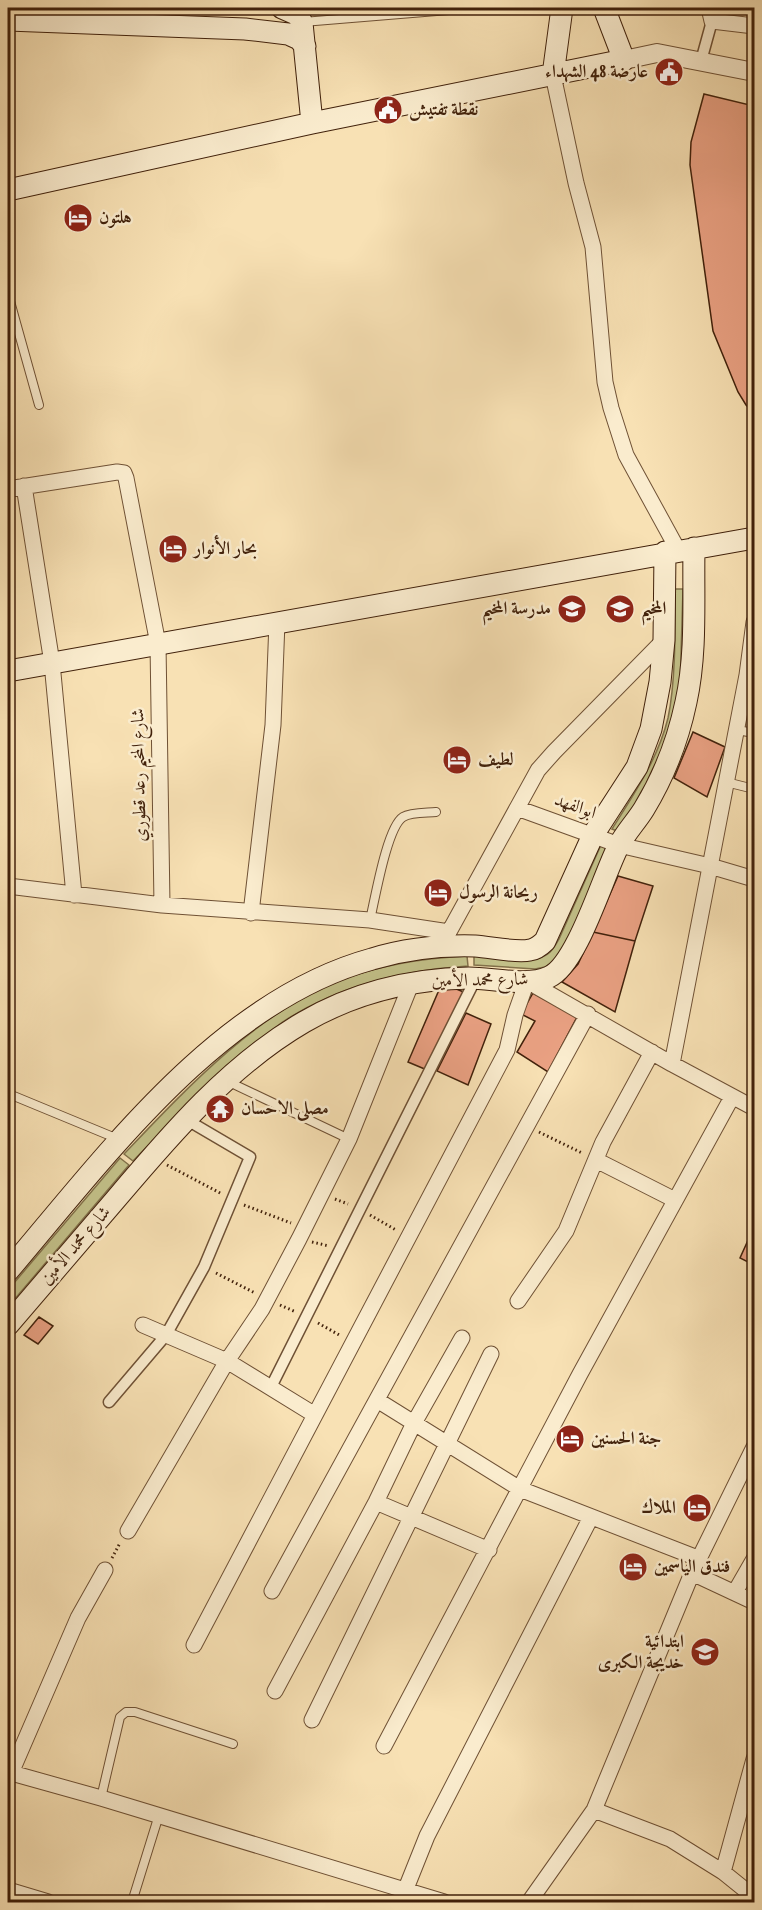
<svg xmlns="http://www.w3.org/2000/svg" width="762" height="1910" viewBox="0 0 762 1910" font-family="'IM FELL English',Amiri,serif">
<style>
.green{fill:#c3c189;stroke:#82714a;stroke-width:1.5}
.building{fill:#eaa183;stroke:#41210b;stroke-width:1.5}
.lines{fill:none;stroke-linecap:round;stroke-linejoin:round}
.service-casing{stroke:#6f5135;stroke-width:10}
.pedestrian-casing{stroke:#6f5135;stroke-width:13}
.minor-casing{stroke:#6f5135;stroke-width:17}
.tertiary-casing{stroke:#6f5135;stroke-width:20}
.secondary-casing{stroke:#41210b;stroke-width:23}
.path{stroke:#41210b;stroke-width:3;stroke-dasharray:1.5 3;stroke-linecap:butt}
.service{stroke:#faecce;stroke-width:8}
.pedestrian{stroke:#faecce;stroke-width:10}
.minor{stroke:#faecce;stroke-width:15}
.tertiary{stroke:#faecce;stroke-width:18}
.secondary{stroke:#faecce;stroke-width:21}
.labels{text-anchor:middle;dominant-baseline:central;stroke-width:5;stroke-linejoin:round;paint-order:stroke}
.poi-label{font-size:18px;font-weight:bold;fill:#41210b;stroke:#faecce;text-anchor:start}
.street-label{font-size:18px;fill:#41210b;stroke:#faecce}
</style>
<rect width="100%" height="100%" fill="#f8e1b4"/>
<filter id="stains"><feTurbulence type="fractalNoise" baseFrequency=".00333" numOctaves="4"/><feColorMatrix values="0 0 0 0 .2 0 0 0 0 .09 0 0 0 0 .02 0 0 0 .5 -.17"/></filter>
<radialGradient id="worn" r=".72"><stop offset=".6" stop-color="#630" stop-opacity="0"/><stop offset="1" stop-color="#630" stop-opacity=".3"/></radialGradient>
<path class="green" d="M675,589H683L680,688L663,757L620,832L612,829C634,794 658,759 668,718C676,680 675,628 675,589Z
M601,845L609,849L569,939L558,958L545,967L535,969L474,965V956L536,959C549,956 553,950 559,939Z
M467,956L468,966C405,970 342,985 289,1018C265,1033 246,1053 226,1071C194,1101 163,1130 133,1161L124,1154C184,1091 259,1010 341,980C380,965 425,958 467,956Z
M120,1158L129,1165L8,1307V1290Z"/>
<path class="building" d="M704,94L754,106V413L746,405L738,392L713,331L690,165L691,142Z
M693,732L725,747L707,797L674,778Z
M618,876L653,886L635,941L593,932Z
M593,932L635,941L615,1012L562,982L578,964Z
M442,983L466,993L427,1070L408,1062Z
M533,993L577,1017L548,1072L517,1052L535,1021L521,1014Z
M466,1013L491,1024L468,1085L437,1071Z
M754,1227V1265L740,1258Z
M39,1317L53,1326L38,1344L24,1335Z"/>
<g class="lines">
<g class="service-casing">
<path id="service" d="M303,22L473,8
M8,294L39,405
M737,730L754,733
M726,782L754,789
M370,920C375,899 387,827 403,817C411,812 427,813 436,812
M229,1082L349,1139
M9,1094L118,1139
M101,1798L120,1717L126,1712H135L233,1744
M132,1902L159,1815"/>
</g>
<g class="pedestrian-casing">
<path id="pedestrian" d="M701,61L712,21
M271,1387L476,978
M109,1402L166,1335L204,1267L250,1157L187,1120"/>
</g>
<g class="minor-casing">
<path id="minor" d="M709,8L712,21L754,26
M553,75L576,183L593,247L605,382L611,408L626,455L678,550
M24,486L52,663L74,895
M8,489L117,472L124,473L126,478L158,644L162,905
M517,808L619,845L710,866L754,879
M8,886L162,905L370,920L449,932L441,947
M251,913L273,725L277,622
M449,932L538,770L554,752L664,640
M672,1064L747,675L754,622
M596,1160L675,1200
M518,1301L566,1231L603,1142L652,1052
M143,1325L227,1361L315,1415
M377,1400L520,1489L700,1559
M376,1502L489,1550
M128,1531L227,1361L262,1309L299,1239L349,1139L411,984
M692,1573L754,1602
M272,1591L588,1014
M735,1592L754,1559
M194,1645L507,1050L515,1015L527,981L672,1064L754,1108
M275,1691L376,1502L414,1423L462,1338
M312,1720L491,1354
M384,1746L580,1374L732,1097
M8,1772L101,1798L444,1902
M11,1773L78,1618L105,1570
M594,1810L670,1839L723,1872L754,1897
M723,1872L754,1759
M8,1890L48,1902
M405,1891L427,1836L591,1517
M529,1902L594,1810L692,1573L754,1447"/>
</g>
<g class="tertiary-casing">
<path id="tertiary" d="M624,60L657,53L754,72"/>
</g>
<g class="secondary-casing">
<path id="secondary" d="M282,8L298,15L302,23L312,123
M8,20L245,29L288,34L299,39L305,46
M553,75L562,8
M8,190L312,123L624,60L604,8
M8,671L754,538
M8,1271C106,1156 219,1001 372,959C405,949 441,945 475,946C491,947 515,953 530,950C536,949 541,945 545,941L593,835L637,767L651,729L660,682L664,640L665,552
M8,1325C44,1283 80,1241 116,1199C171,1134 230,1065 304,1022C354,993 412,979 469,978C492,978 529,987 549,977C577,965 603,876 618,847C625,833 636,822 644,809C664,776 678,740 686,702C697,652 693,599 694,548"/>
</g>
<path class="path" d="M539,1132L582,1153
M167,1165L222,1194
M335,1199L348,1204
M244,1205L291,1223
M370,1215L396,1230
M312,1242L329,1246
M216,1273L255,1293
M280,1305L296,1312
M318,1323L341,1336
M112,1558L120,1543"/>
<use href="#service" class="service"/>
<use href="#pedestrian" class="pedestrian"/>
<use href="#minor" class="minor"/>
<use href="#tertiary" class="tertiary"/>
<use href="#secondary" class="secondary"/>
</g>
<defs>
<g id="civic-disc" transform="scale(1.5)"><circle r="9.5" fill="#8f2418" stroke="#faecce"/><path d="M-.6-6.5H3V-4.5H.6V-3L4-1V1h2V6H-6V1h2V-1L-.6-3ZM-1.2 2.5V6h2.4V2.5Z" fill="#fff"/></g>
<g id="hotel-disc" transform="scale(1.5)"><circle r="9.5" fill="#8f2418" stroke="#faecce"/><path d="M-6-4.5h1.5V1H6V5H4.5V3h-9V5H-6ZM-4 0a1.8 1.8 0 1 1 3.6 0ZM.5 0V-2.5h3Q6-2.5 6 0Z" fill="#fff"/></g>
<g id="school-disc" transform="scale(1.5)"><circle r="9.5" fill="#8f2418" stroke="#faecce"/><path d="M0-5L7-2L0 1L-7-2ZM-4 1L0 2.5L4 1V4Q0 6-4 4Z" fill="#fff"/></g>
<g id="temple-disc" transform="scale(1.5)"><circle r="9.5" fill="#8f2418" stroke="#faecce"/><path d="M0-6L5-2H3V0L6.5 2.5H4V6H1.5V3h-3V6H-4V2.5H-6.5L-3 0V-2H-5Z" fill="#fff"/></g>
</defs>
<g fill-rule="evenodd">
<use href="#civic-disc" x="669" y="72"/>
<use href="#civic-disc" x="388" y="110"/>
<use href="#hotel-disc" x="78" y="218"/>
<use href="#hotel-disc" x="173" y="549"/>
<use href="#school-disc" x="572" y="609"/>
<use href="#school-disc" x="620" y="609"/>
<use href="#hotel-disc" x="457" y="760"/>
<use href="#hotel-disc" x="438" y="893"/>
<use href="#temple-disc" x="220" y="1109"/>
<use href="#hotel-disc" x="570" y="1439"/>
<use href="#hotel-disc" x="697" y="1508"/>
<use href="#hotel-disc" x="633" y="1567"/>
<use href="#school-disc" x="705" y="1652"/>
</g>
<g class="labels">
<g class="poi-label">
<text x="648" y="72" text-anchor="end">عارضة 48 الشهداء</text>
<text x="409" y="110">نقطة تفتيش</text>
<text x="99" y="218">هلتون</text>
<text x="194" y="549">بحار الأنوار</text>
<text x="551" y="609" text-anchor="end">مدرسة المخيم</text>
<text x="641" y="609">المخيم</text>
<text x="478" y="760">لطيف</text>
<text x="459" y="893">ريحانة الرسول</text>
<text x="241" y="1109">مصلى الاحسان</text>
<text x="591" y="1439">جنة الحسنين</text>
<text x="676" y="1508" text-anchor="end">الملاك</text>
<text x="654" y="1567">فندق الياسمين</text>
<text x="684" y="1642" text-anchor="end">ابتدائية<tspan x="684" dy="21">خديجة الكبرى</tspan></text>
</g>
<g class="street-label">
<text transform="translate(140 775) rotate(-91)">شارع المخيم رعد قطوري</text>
<text transform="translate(575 807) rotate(20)">ابوالفهد</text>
<text transform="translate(480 981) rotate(-1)">شارع محمد الأمين</text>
<text transform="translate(76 1246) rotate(-49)">شارع محمد الأمين</text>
</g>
</g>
<rect width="762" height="1910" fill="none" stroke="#f8e1b4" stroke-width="30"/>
<rect x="9" y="9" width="744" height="1892" fill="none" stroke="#41210b" stroke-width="3"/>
<rect x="15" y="15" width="732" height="1880" fill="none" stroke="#41210b" stroke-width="1.5"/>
<rect width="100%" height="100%" filter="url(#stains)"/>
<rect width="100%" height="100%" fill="url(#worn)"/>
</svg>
